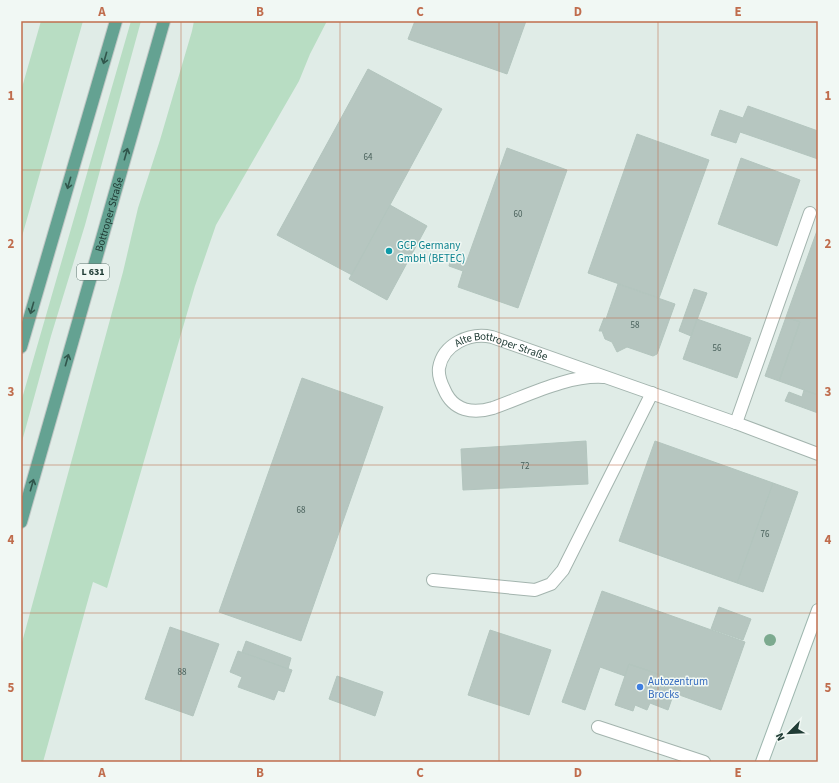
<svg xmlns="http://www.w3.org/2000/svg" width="839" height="783" viewBox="0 0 839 783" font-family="'Source Sans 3',sans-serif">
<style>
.green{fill:#b8ddc3}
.building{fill:#b6c6c0;stroke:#b3c5be}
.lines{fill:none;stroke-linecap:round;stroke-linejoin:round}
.lane-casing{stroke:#a3b4ae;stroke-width:14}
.street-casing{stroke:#a3b4ae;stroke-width:14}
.secondary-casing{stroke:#9eb7af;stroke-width:14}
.primary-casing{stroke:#c1c8c6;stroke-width:14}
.lane{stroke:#fff;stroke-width:12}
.street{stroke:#fff;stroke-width:12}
.secondary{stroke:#fff;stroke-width:12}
.primary{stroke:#64a292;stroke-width:12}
.tree{fill:#7caa8f}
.oneway{stroke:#31564c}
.grid{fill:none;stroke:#c06d4d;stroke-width:1;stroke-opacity:0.55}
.culture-dot{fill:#0f9aa8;stroke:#f1f8f4;stroke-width:1.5}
.shop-dot{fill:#3f7fe0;stroke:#f1f8f4;stroke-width:1.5}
.labels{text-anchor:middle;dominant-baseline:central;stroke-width:3;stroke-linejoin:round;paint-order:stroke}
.number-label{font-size:9px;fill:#465e58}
.shield{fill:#f1f8f4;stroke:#5f746e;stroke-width:1}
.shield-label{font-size:10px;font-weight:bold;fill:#203c35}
.street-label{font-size:11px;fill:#203c35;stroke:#f1f8f4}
.culture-label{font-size:11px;fill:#0d838f;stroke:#f1f8f4;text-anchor:start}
.shop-label{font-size:11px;fill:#366cbe;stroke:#f1f8f4;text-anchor:start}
.neatline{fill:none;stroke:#c06d4d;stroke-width:1.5}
.grid-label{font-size:13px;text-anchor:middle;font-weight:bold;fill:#c06d4d}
</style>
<rect width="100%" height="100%" fill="#e0ece7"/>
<path class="green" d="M41,21H83L21,240V91Z
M131,21H141L85,225L51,336L21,445V402Z
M194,21H327L310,54L299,81L216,225L195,286L107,588L93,582L43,762H21V646L123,272L138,208L160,140L192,31Z"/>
<path class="building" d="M415,21H526L507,74L408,39Z
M368,69L442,109L352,275L277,235Z
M748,106L818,131V159L740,132L736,143L711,135L720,110L743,118Z
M637,134L709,160L659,298L588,273Z
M507,148L567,170L518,308L458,287L463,271L449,266L451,258L466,263Z
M741,158L800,180L777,246L718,224Z
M390,205L427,226L387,300L349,279Z
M818,228V395L779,381L800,322L786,317Z
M618,284L675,304L657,354L653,356L627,347L617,352L612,342L605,339L602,331H599L604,318L606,319Z
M694,289L707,293L691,336L679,331Z
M786,317L800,322L779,381L765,376Z
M697,319L751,338L737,378L683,359Z
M302,378L383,407L301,641L219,612Z
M804,390L818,395V413L785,401L789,392L802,397Z
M586,441L588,484L463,490L461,449Z
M655,441L773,483L737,583L619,541Z
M773,483L798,492L763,592L737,583Z
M602,591L745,642L721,710L674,693L678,681L629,664L625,676L600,667L585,710L562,702Z
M719,607L751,619L743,640L711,629Z
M170,627L219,644L193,716L145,699Z
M490,630L551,650L529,715L468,695Z
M246,641L291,658L288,669L242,652Z
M238,651L292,670L284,692L278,690L274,700L238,687L242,677L230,672Z
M629,664L678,681L668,710L650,703L647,710L635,705L633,711L615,705Z
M337,676L383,692L375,716L329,699Z"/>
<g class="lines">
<g class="lane-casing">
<path id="lane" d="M736,423L810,213
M433,580L535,590L551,584L563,570L652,393
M598,727L704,762"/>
</g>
<g class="street-casing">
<g id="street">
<path id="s1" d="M603,377C567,375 527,396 493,408C473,414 453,411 444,389C441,383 438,376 439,368C443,344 470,332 492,337L736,423L818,454"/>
</g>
</g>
<g class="secondary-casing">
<path id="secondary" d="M762,762L818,610"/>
</g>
<g class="primary-casing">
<g id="primary">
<path d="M21,347L116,21"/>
<path id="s2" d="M21,522L164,21"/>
</g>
</g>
<use href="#lane" class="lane"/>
<use href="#street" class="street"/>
<use href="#secondary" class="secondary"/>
<use href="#primary" class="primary"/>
</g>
<circle class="tree" cx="770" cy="640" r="6"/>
<defs><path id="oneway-shaft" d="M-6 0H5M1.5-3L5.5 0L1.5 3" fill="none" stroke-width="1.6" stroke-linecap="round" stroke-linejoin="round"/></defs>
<g class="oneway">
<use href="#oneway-shaft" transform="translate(105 58) rotate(106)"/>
<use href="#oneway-shaft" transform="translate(126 154) rotate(-74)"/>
<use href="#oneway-shaft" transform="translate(69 183) rotate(106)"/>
<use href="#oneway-shaft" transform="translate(32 308) rotate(106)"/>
<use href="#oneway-shaft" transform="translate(67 360) rotate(-74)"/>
<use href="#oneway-shaft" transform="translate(32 485) rotate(-74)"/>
</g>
<path class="grid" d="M181,21V762M340,21V762M499,21V762M658,21V762M21,170H818M21,318H818M21,465H818M21,613H818"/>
<circle class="culture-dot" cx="389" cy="251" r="4"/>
<circle class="shop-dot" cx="640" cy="687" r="4"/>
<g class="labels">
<g class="number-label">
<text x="368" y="157">64</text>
<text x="518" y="214">60</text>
<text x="635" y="325">58</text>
<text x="717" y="348">56</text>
<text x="525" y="466">72</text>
<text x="301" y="510">68</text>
<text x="765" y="534">76</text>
<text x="182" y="672">88</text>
</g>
<rect class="shield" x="77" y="264" width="32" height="16" rx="3"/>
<g class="shield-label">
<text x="93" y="272">L 631</text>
</g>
<g class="street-label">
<text stroke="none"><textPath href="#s2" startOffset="320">Bottroper Straße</textPath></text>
<text stroke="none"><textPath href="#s1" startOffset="274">Alte Bottroper Straße</textPath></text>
</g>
<g class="culture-label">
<text x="397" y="245">GCP Germany<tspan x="397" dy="13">GmbH (BETEC)</tspan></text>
</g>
<g class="shop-label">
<text x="648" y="681">Autozentrum<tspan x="648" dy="13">Brocks</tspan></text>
</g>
</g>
<rect width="839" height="783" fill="none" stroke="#f1f8f4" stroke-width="44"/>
<g transform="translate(789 733) rotate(246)" stroke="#f1f8f4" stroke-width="3" paint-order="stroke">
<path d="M0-3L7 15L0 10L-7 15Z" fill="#203c35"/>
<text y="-6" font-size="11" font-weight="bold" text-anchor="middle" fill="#203c35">N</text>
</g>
<rect x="22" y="22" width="795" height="739" class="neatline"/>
<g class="grid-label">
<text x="102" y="16">A</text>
<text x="260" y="16">B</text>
<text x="420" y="16">C</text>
<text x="578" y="16">D</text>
<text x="738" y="16">E</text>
<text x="11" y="100">1</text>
<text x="828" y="100">1</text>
<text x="11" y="248">2</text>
<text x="828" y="248">2</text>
<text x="11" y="396">3</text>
<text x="828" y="396">3</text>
<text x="11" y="544">4</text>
<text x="828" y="544">4</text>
<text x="11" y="692">5</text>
<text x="828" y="692">5</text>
<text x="102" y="777">A</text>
<text x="260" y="777">B</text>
<text x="420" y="777">C</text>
<text x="578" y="777">D</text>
<text x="738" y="777">E</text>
</g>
</svg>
